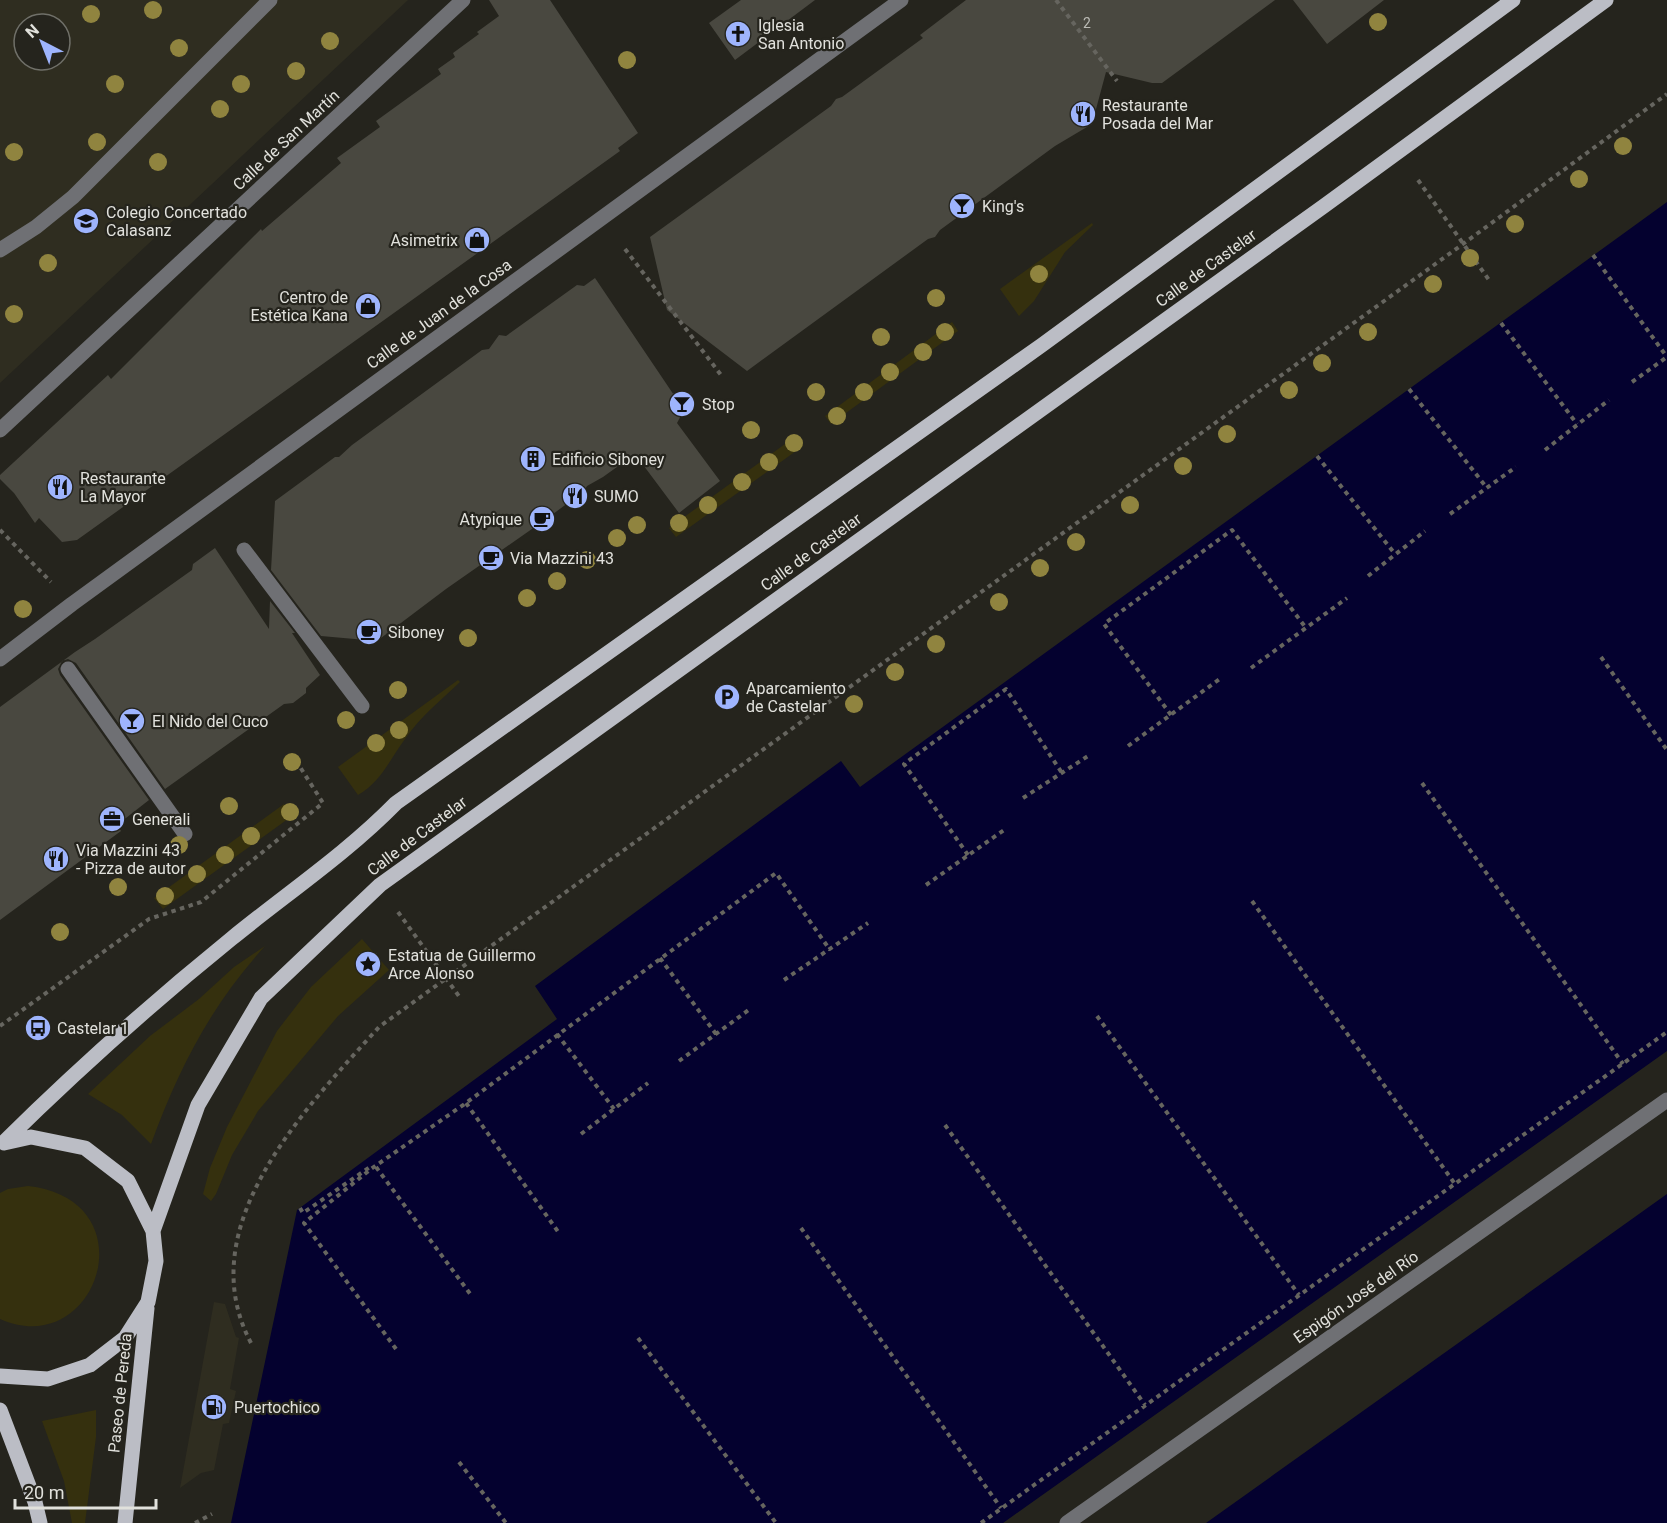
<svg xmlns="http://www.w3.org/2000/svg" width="1667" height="1523" viewBox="0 0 1667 1523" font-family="Roboto,sans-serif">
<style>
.built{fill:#2f2d20;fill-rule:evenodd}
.green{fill:#35300e}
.water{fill:#04012f}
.building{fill:#494840}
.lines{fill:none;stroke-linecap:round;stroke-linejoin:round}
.path{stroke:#66655f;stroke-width:4;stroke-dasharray:4.5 4.5;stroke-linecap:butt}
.minor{stroke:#6f7074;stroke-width:15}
.major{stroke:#bbbdc5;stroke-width:15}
.tree{fill:#90843f}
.labels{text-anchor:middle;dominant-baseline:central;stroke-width:4.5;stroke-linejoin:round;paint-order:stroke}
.number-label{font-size:14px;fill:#bbbbb5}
.poi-label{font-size:16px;fill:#e1e1dc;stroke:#25241d;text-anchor:start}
.street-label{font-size:16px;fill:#e1e1dc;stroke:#25241d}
</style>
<rect width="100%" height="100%" fill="#25241d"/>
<path class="built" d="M0,0H408L0,383ZM24,24H60V60H24Z
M214,1302L225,1304L236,1337L239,1338L230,1389L236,1391L229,1423L223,1424L214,1470L201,1473L180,1488Z"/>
<path class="green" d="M1092,223L1093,225L1065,252L1034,301L1019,316L1000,289Z
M952,322L958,331L831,424L825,416Z
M796,436L803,446L676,537L669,528Z
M458,680L460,682C441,700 420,717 405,739C390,759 381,782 358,795L338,767Z
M284,804L292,816L163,909L154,898Z
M362,939L389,970L338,1016L258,1111L232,1155L216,1194L211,1201L203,1194L210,1168L227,1127L277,1031L311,987Z
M265,946C210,1007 179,1068 151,1144L122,1115L88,1094L150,1036L199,999L234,967Z
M28,1186C151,1200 97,1362 0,1319V1193L8,1189Z
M96,1410V1437L85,1523H72L64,1481L42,1421Z"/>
<path class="water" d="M1667,202V1051L1003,1523H231L297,1210L557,1019L535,986L841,761L860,787Z
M1667,1194V1523H1206Z"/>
<path class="building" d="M489,0H550L638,133L618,148L620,151L77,540L62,542L39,518L35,523L14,493L0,479V475L108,375L111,379L261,229L262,231L341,163L337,158L380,127L376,121L441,74L438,69L455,57L453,53L479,34L477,32L499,16Z
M741,0H815L735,60L709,23Z
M966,0H1275L1162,83H1152L1106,72L1092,124L1055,146L940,230L935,237L928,239L747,371L667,310L650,237L831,106L836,99L842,97L923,38L920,35Z
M1293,0H1384L1327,44Z
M595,278L684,410L677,423L720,481L679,513L635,454L603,477L587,486L584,491L549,517L446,589L377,641L321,636L271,570L275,501L335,457H339L352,445L482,350L489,349L499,335L506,336L577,285L584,286Z
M215,548L269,629L270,601L295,633H292L320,675L306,688V693L293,703L284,704L165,789L76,663L68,659L62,661L58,669L60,675L149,800L117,825L121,831L0,920V707L75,652L95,639L192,570L193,564Z"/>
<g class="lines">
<path class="path" d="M1056,0L1117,81
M1418,180L1489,280
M625,249L721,375
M1593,255L1667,357
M1501,323L1577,424
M1632,382L1667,357
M1409,389L1487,488
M1545,450L1609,400
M1317,456L1395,554
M1450,514L1516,467
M0,530L51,582
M1368,576L1425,531
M1601,657L1667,750
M1251,668L1347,598
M1171,715L1104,624L1232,530L1306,628
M1128,746L1221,678
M1422,783L1623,1064
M1023,798L1088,756
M968,855L904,764L1006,689L1062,773
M926,885L1004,830
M1252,901L1455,1184
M398,912L461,999
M660,958L716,1034
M784,980L868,923
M1097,1016L1299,1295
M0,1026L149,919L201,902L323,803L293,756
M557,1034L614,1109
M679,1061L750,1009
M466,1103L559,1233
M945,1125L1145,1405
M581,1134L648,1083
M376,1167L471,1295
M300,1208L303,1213L370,1167
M801,1228L1001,1508
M638,1338L776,1523
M251,1343C189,1226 306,1108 379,1027L1463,244L1667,94
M396,1349L304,1223L371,1169L466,1103L776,873L830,950
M459,1462L506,1523
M195,1523L212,1514
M981,1523L1667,1032"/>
<path class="minor" d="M0,250L36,227L73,197L270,0
M0,430L463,0
M244,550L362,706
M0,659L72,604L901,0
M68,669L185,834
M1067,1523L1667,1100"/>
<path class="major" d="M4,1142C76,1071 152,1003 231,939C286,894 346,854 396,803L1042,345L1513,0
M153,1231L198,1105L261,998L380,885L1324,206L1606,0
M0,1376L48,1379L90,1365L125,1338L148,1302L156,1261L153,1231L128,1181L85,1148L31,1137L4,1143
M0,1410L35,1502L40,1523
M125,1523L147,1308"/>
</g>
<g class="tree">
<circle cx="153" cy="10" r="9"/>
<circle cx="91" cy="14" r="9"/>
<circle cx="1378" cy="22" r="9"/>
<circle cx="330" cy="41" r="9"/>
<circle cx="179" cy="48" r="9"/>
<circle cx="627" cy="60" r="9"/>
<circle cx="296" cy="71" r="9"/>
<circle cx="115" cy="84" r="9"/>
<circle cx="241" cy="84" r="9"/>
<circle cx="220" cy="109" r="9"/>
<circle cx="97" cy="142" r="9"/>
<circle cx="1623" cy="146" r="9"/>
<circle cx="14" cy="152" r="9"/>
<circle cx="158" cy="162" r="9"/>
<circle cx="1579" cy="179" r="9"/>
<circle cx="1515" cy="224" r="9"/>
<circle cx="1470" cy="258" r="9"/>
<circle cx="48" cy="263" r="9"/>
<circle cx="1039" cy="274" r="9"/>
<circle cx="1433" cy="284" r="9"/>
<circle cx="936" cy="298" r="9"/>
<circle cx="14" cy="314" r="9"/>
<circle cx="945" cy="332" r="9"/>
<circle cx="1368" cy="332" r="9"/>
<circle cx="881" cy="337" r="9"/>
<circle cx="923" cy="352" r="9"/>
<circle cx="1322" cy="363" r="9"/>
<circle cx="890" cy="372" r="9"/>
<circle cx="1289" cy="390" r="9"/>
<circle cx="816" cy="392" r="9"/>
<circle cx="864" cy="392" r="9"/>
<circle cx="837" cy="416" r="9"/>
<circle cx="751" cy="430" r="9"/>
<circle cx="1227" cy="434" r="9"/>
<circle cx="794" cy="443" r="9"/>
<circle cx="769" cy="462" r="9"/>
<circle cx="1183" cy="466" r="9"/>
<circle cx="742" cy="482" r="9"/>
<circle cx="708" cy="505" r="9"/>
<circle cx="1130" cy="505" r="9"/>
<circle cx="679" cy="523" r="9"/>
<circle cx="637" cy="525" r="9"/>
<circle cx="617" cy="538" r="9"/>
<circle cx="1076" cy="542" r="9"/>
<circle cx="587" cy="560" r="9"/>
<circle cx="1040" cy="568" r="9"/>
<circle cx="557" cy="581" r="9"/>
<circle cx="527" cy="598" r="9"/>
<circle cx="999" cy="602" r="9"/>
<circle cx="23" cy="609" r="9"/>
<circle cx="468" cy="638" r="9"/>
<circle cx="936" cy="644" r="9"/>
<circle cx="895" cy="672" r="9"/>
<circle cx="398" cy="690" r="9"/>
<circle cx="854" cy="704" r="9"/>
<circle cx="346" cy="720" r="9"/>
<circle cx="399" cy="730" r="9"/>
<circle cx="376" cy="743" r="9"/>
<circle cx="292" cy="762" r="9"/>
<circle cx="229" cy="806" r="9"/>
<circle cx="290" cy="812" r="9"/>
<circle cx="251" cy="836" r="9"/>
<circle cx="179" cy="845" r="9"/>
<circle cx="225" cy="855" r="9"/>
<circle cx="197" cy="874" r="9"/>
<circle cx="118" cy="887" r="9"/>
<circle cx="165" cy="896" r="9"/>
<circle cx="60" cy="932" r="9"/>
</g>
<defs>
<g id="church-disc" transform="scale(1.35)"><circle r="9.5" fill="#9eb4fd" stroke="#25241d"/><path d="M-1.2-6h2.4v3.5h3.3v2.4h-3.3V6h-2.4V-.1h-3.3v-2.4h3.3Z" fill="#111"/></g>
<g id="restaurant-disc" transform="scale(1.35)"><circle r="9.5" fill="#9eb4fd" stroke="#25241d"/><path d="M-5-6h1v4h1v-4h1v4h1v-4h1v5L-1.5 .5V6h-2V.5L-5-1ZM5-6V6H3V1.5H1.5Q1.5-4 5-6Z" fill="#111"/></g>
<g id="bar-disc" transform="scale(1.35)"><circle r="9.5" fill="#9eb4fd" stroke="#25241d"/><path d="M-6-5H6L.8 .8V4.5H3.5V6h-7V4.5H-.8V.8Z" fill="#111"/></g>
<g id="school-disc" transform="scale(1.35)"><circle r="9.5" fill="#9eb4fd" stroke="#25241d"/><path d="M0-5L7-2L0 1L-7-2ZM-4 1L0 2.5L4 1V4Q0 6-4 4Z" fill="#111"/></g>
<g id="shop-disc" transform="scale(1.35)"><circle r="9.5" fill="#9eb4fd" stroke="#25241d"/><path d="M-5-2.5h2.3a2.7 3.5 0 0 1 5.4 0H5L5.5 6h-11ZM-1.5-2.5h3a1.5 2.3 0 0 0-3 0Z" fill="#111"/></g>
<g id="building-disc" transform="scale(1.35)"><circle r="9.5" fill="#9eb4fd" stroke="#25241d"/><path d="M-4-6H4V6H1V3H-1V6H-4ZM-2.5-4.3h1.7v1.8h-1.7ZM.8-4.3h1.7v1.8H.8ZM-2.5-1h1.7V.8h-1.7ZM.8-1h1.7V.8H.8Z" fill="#111"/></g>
<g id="cafe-disc" transform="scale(1.35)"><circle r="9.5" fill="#9eb4fd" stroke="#25241d"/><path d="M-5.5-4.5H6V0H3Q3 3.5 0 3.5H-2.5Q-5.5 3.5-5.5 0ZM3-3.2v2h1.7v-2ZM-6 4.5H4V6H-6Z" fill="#111"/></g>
<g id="parking-disc" transform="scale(1.35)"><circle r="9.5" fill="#9eb4fd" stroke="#25241d"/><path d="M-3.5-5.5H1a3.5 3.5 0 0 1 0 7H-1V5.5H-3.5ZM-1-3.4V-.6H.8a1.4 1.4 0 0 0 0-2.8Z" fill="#111"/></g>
<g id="office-disc" transform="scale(1.35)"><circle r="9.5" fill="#9eb4fd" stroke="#25241d"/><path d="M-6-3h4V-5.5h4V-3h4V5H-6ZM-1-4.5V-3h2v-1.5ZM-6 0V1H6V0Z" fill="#111"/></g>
<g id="sight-disc" transform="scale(1.35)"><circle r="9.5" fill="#9eb4fd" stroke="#25241d"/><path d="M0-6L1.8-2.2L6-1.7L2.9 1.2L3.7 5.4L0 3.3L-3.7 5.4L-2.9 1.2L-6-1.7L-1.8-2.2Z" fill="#111"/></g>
<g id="bus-disc" transform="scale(1.35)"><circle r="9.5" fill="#9eb4fd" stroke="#25241d"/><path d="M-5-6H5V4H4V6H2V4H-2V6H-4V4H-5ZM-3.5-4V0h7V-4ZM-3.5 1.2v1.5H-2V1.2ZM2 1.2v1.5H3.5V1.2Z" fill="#111"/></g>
<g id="fuel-disc" transform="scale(1.35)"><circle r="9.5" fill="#9eb4fd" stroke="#25241d"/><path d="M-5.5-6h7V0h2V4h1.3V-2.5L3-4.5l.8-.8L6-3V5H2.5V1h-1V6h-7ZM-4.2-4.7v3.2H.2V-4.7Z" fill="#111"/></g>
</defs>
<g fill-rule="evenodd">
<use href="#church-disc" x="738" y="34"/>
<use href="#restaurant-disc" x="1083" y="114"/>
<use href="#bar-disc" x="962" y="206"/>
<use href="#school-disc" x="86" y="221"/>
<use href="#shop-disc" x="477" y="240"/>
<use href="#shop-disc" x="368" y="306"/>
<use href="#bar-disc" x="682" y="404"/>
<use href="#building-disc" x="533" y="459"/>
<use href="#restaurant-disc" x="60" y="487"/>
<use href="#restaurant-disc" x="575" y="496"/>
<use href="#cafe-disc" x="542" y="519"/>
<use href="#cafe-disc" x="491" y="558"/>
<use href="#cafe-disc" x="369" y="632"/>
<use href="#parking-disc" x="727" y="697"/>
<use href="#bar-disc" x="132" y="721"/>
<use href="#office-disc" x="112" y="819"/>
<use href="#restaurant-disc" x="56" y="859"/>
<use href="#sight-disc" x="368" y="964"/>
<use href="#bus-disc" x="38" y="1028"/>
<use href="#fuel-disc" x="214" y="1407"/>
</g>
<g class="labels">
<g class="number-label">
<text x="1087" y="23">2</text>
</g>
<g class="poi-label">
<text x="758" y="25">Iglesia<tspan x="758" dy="18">San Antonio</tspan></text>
<text x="1102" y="105">Restaurante<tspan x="1102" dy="18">Posada del Mar</tspan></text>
<text x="982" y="206">King's</text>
<text x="106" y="212">Colegio Concertado<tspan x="106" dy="18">Calasanz</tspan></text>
<text x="458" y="240" text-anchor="end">Asimetrix</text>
<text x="348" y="297" text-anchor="end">Centro de<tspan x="348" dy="18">Estética Kana</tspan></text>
<text x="702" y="404">Stop</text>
<text x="552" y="459">Edificio Siboney</text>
<text x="80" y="478">Restaurante<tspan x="80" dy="18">La Mayor</tspan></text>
<text x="594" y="496">SUMO</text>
<text x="522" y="519" text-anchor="end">Atypique</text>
<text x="510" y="558">Via Mazzini 43</text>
<text x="388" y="632">Siboney</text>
<text x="746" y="688">Aparcamiento<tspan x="746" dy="18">de Castelar</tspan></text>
<text x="152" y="721">El Nido del Cuco</text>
<text x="132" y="819">Generali</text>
<text x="76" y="850">Via Mazzini 43<tspan x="76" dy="18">- Pizza de autor</tspan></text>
<text x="388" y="955">Estatua de Guillermo<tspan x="388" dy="18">Arce Alonso</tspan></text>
<text x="57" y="1028">Castelar 1</text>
<text x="234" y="1407">Puertochico</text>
</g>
<g class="street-label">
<text transform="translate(286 140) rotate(-43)">Calle de San Martín</text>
<text transform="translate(1206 268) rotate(-36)">Calle de Castelar</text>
<text transform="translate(439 314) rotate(-36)">Calle de Juan de la Cosa</text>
<text transform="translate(811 552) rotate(-36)">Calle de Castelar</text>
<text transform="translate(417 836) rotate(-37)">Calle de Castelar</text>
<text transform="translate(1356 1297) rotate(-35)">Espigón José del Río</text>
<text transform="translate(120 1393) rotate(-84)">Paseo de Pereda</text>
</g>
</g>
<g transform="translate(42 42) rotate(318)"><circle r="28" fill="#25241d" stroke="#707069" stroke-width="1.5"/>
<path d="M0-4.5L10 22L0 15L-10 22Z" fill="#9eb4fd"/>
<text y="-9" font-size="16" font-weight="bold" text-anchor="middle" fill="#e1e1dc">N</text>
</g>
<path d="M15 1499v9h141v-9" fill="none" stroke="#e1e1dc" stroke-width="3"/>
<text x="24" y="1499" font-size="18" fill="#e1e1dc" stroke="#25241d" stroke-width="4.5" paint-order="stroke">20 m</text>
</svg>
